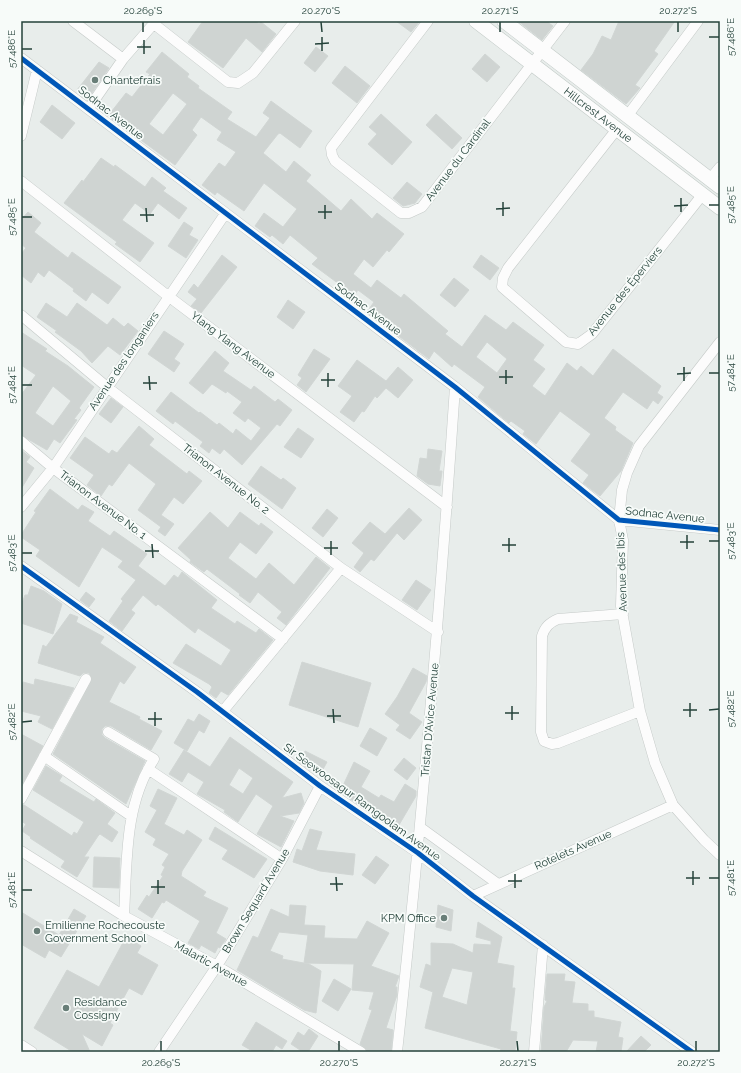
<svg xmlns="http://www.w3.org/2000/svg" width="741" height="1073" viewBox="0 0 741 1073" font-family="Raleway,sans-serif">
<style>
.building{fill:#cfd4d2;stroke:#d1d6d4;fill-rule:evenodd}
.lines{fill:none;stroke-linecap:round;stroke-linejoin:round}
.minor-casing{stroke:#c5cac8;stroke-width:11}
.secondary-casing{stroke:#c3cbc8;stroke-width:15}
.minor{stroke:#fcfcfc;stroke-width:10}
.secondary{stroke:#fcfcfc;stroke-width:14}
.cycleway-casing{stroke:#f7fbf9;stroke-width:8}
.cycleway{stroke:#0057b8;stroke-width:5}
.ticks{fill:none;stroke:#24423a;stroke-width:1.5}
.poi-dot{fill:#697e78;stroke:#f7fbf9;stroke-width:1.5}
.labels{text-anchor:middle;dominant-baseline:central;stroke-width:3.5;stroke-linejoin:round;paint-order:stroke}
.poi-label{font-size:11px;fill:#24423a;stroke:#f7fbf9;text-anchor:start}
.street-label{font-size:11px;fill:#24423a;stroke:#f7fbf9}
.neatline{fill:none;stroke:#24423a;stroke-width:1.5}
.ticks-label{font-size:10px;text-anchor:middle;fill:#24423a}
</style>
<rect width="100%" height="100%" fill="#e8edeb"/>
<path class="building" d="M203,21H255L259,24L261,22L276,34L262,52L246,38L223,68L188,42Z
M396,21H420L411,32Z
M518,21H546L553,26L542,40Z
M619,21H675L654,51L658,54L635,85L640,88L626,104L581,70L593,54L602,36L611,40Z
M316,47L328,56L315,72L304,63Z
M162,52L189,74L187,77L199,86L198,88L232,112L227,119L256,137L270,118L263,113L271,101L312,131L300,148L280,133L278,134L263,153L286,172L294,161L311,175L306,181L341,211L351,199L372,219L377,213L404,234L389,252L387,250L373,267L364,259L353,274L371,288L377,280L401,298L404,294L448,331L445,334L462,347L485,315L506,330L513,322L544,345L533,360L545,369L532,386L545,396L567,363L577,371L581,366L593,376L613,349L661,386L657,393L663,397L658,404L653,400L647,409L623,392L604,418L616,427L615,430L633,443L621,471L600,496L583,483L589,475L571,461L591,434L560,411L536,444L523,434L525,431L511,421L509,423L478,397L485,387L454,364L452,367L434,351L429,359L367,312L374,302L358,290L351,300L340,291L343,287L312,264L318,258L290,235L283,244L272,235L270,237L255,226L264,213L283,227L297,209L264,183L244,211L217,192L215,195L202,185L219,163L225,167L236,152L217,140L222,132L201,117L192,130L197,135L175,165L108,116L126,93L132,97L150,74L146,72ZM173,93L187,104L163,135L149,124ZM487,342L507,359L497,373L476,357Z
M485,54L500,67L487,82L472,69Z
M99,62L109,68L87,100L77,90Z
M345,66L370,86L357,103L332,83Z
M52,105L75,123L62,139L40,122Z
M381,114L412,142L392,165L368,144L377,134L369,127Z
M436,114L462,138L452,149L426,125Z
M101,158L114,167L115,165L145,187L152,177L166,188L163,191L187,208L179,219L158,203L150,214L135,203L122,220L154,243L140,262L115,244L117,242L64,203L82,180L83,182Z
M407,182L422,194L415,203L403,206L393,198Z
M28,212L41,223L34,232L68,258L72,252L121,287L108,304L92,292L86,301L73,291L74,289L49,270L44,277L38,272L31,283L21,275V254L26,248L21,244V220Z
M184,222L193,228L189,235L198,240L186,258L168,246Z
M222,255L237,267L201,313L191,306L197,299L188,292L194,284L198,288Z
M481,255L499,268L490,280L473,267Z
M454,278L469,290L455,307L440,295Z
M288,300L305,312L293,329L277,317Z
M46,303L67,317L77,303L107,325L113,318L124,327L128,323L138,331L120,355L108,346L92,363L81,351L55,332L57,331L37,317Z
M164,331L184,344L174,359L180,363L174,372L148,354Z
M21,332L47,349L45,351L68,366L94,387L79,408L81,410L74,419L77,420L60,443L54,439L47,450L21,435V395L36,375L21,365ZM53,386L71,401L53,426L35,413Z
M314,349L330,359L306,392L297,385L302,378L298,375Z
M215,351L229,363L223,371L251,390L254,386L275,402L278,399L292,410L280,426L277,424L242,465L224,449L220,454L212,448L209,453L200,446L203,442L175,421L173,424L156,411L171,392L199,413L200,412L217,425L219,423L233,434L236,429L251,441L261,428L248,418L245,422L233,413L242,402L227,391L226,393L212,384L203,394L189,383Z
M357,360L386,381L398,367L413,380L398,398L386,388L377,398L375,396L364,412L362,411L354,422L340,412L352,396L338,386Z
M111,398L123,407L111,423L99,414Z
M139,426L154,439L149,445L187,474L189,471L202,481L183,504L174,497L161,515L174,524L165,536L158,531L161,527L138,510L156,484L129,463L112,486L109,484L101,496L87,485L94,475L70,458L85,437L109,454L112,450L117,453Z
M298,428L314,439L301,458L284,447Z
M428,449L442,451L439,471H442L440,486L428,484L417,476L420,458L427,459Z
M21,450L30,457L26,462L34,468L21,489Z
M261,466L281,480L283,478L296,488L282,509L248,484Z
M50,489L78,510L82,505L94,512L88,521L110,536L114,531L147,554L138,566L165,586L174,575L178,578L182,572L217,600L211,608L235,624L237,621L256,633L259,629L273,640L228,695L221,691L216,698L209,693L212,687L209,684L173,663L186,644L221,666L231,650L198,628L195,633L158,604L156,606L143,595L131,610L135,613L122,631L109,621L123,601L121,599L136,580L118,567L123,561L102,547L79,587L36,556L40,550L21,537V535L36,512L34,511Z
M409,508L422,520L404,540L397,533L374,561L371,559L360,572L354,567L364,553L352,543L370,522L385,534Z
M327,509L338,518L323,537L312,528Z
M210,512L228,528L240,512L259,526L261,523L273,532L256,554L240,542L228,558L256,579L269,563L294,585L316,557L330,568L286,625L277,618L282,612L258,592L250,603L239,595L240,594L207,569L204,572L190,562L191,560L178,548Z
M416,580L431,590L417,610L402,600Z
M31,586L44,591L62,604L53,634L21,623V606L25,595H28Z
M86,592L95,599L89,607L80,600Z
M70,614L78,617L76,622L104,637L100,643L136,667L124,684L120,681L109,702L140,717L139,719L162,731L151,750L111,726H105L102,729V735L105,738L145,761L126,804L53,754L92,679L89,673H83L80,676L38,663L43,645L46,647Z
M302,662L371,683L358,727L289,705Z
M413,668L427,676L426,682L409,713L422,722L410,739L396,730L400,725L385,714L397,697Z
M35,679L74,688L52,729L38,722L41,716L21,711V692L23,682L34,685Z
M199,714L210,721L204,733L199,730L187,751L174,743L188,719L194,722Z
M370,728L387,738L377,756L360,746Z
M21,734L43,746L23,783L21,782Z
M230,737L293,782L282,798L301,793L304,803L299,813L280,816L294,821L281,847L257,834L273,806L256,794L238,822L224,812L225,810L197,794L204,782L188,772L182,782L169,774L184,750L210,767ZM239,768L253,778L243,794L229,785Z
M305,751L327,762L321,773L311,768L310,770L300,763Z
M404,758L416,768L407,780L394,770Z
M354,762L370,771L361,787L379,798L381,795L394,802L405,784L416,791V796L396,830L340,792Z
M46,766L62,776L59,781L94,802L96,799L115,813L107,824L118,832L112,842L100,834L98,836L84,857H89L77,877L61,867L65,861L30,838L31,837L22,831L26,824L21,821V805H24L72,836L74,832L77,834L84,822L33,790Z
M158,789L177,798L164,824L184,835L187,830L202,840L182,871L181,876L206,892L203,896L228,908L216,933L226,939L220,948L218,947L215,953L201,945L199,949L188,943L200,921L166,900L164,903L162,902L152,918L138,909L147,895L149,897L163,876L161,875L165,867L162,865L169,854L153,845L156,839L145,832L157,810L150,806Z
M215,827L267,859L254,878L222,859L228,850L209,839Z
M310,829L322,832L316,850L355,854L353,875L320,871L293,862L297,849L302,851Z
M376,856L389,865L375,884L362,875Z
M94,857L120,858L119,888L93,887Z
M290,905L306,906L304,925L325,926L324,938L357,939L367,921L389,933L371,966L399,976L395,987H397V995L386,1028L393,1030L391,1052H367L366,1049L360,1044L372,1010L369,1009L374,992L352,990L354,964L304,963L308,935L279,932L270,951L283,956L282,959L309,964L321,971L316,1013L304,1010L237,970L253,936L258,938L271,909L289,917Z
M438,905L453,910L451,931L436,927Z
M74,909L86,916L61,957L49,950L45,958L21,944V912L59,935Z
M478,922L502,937L497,963L514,966L512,988H515L510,1031L517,1032L515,1052H500L501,1049L425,1028L433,992L420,987L426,964L431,966V943L453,944L473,953L474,944L491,945V941L476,937ZM452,968L473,972L467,1005L442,997Z
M126,937L141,946L137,953L158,965L142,995L129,988L110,1023L113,1025L102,1046L82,1034L90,1052H73L34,1028L67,970L99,987Z
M547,974H565L564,981L575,982L572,1003L588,1004V1011H594V1017L621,1022L618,1037L623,1038L621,1052H596L598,1041L573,1040L566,1052H541L544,1007L547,1001L545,1000Z
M334,979L351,989L338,1011L322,1001Z
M256,1022L287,1041L282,1049L276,1045L272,1052H254L242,1045Z
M309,1029L318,1036L308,1052H303L291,1044L298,1032L304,1036Z
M641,1036L651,1045L644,1052H626Z"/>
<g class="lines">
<g class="minor-casing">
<path id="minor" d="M73,21L123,59
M428,21L331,148L332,155L335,161L401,213H409L422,207L565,21
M154,24L228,82L238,83L253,73L295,21
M21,58L455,387L619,520L720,530
M89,108L123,59L156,21
M628,115L698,21
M617,129L508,268L503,278L502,287L566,342L578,344L592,334L703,194
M21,136L37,70
M710,179L720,167
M21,181L168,296L447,507
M21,315L107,387L341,568L438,632
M720,342L639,446L627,473L622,490L619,520L623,540L621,606L640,711L655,763L673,805L704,840L720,855
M21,441L53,468L283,639
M21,507L53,468L225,214
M21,566L197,692L320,786L418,853L473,896L692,1052
M623,614L558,619C549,623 545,627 542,636L541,732L544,741L552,744L558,743L640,711
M223,711L341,568
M108,732L154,759C124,805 127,863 124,916
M44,756L131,816
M148,769L282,859
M21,799L86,679
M421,828L498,884
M21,851L124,916L217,966L361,1052
M473,896L673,805
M21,1045L32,1052
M159,1052L217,966L282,859L320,786
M397,1052C421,831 440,609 455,387
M534,1052L543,945"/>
</g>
<g class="secondary-casing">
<g id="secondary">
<path id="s1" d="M476,21L720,208"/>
<path d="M504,21L720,187"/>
</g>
</g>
<use href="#minor" class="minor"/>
<use href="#secondary" class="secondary"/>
<g class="cycleway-casing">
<path id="cycleway" d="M21,58L455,387L619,520L720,530
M21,566L197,692L320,786L418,853L473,896L692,1052"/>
</g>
<use href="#cycleway" class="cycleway"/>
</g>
<path class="ticks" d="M143,22V32M321,22L322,32M500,22V32M678,22V32M322,37V51M709,37H719M144,40V54M315,44L329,43M137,47H151M22,49H32M681,198V212M503,202V216M325,205V219M709,205H719M674,206L688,205M146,208L147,222M496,209L510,208M318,212H332M140,215H154M22,217H32M684,367V381M506,370V384M328,373V387M709,373H719M677,374L691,373M149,376L150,390M499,377H513M321,380H335M143,383H157M22,385H32M687,535V549M509,538V552M331,541V555M709,541H719M680,542H694M152,544L153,558M502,545H516M324,548H338M145,551H159M22,553H32M690,703V717M512,706V720M333,709L334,723M683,710H697M709,710L719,709M155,712V726M505,713H519M327,716H341M148,719H162M22,722L32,721M693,871V885M515,874V888M336,877L337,891M686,878H700M709,878H719M158,880V894M508,881H522M330,884H343M151,887H165M22,890H32M161,1041V1051M339,1041V1051M517,1041L518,1051M696,1041V1051"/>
<g class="poi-dot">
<circle cx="95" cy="80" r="4"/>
<circle cx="444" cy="918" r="4"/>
<circle cx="37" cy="931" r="4"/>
<circle cx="66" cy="1008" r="4"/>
</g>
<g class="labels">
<g class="poi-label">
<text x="103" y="80">Chantefrais</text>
<text x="436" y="918" text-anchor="end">KPM Office</text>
<text x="45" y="925">Emilienne Rochecouste<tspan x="45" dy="13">Government School</tspan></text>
<text x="74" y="1002">Residance<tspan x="74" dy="13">Cossigny</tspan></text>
</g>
<g class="street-label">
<text transform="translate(111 113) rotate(38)">Sodnac Avenue</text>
<text stroke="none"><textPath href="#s1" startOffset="154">Hillcrest Avenue</textPath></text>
<text transform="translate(458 160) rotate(-53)">Avenue du Cardinal</text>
<text transform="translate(625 291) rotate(-51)">Avenue des Éperviers</text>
<text transform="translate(368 309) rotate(37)">Sodnac Avenue</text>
<text transform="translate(233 345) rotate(37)">Ylang Ylang Avenue</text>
<text transform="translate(124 361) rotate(-56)">Avenue des longaniers</text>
<text transform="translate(226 479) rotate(38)">Trianon Avenue No. 2</text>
<text transform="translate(103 505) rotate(37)">Trianon Avenue No. 1</text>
<text transform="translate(665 515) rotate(6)">Sodnac Avenue</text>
<text transform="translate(622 572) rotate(-92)">Avenue des Ibis</text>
<text transform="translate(430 720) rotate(-85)">Tristan D'Avice Avenue</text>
<text transform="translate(362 802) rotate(36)">Sir Seewoosagur Ramgoolam Avenue</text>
<text transform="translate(573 850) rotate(-24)">Rotelets Avenue</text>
<text transform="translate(256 901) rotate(-59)">Brown Sequard Avenue</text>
<text transform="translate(211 964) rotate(29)">Malartic Avenue</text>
</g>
</g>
<rect width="741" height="1073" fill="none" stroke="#f7fbf9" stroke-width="44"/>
<rect x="22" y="22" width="697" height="1029" class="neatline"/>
<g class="ticks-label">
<text x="143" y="14">20.269°S</text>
<text x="321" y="14">20.270°S</text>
<text x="500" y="14">20.271°S</text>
<text x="678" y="14">20.272°S</text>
<text transform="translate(730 37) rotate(-90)" y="4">57.486°E</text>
<text transform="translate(11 49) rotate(-90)" y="4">57.486°E</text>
<text transform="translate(730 205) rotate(-90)" y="4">57.485°E</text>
<text transform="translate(11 217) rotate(-90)" y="4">57.485°E</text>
<text transform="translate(730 373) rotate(-90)" y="4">57.484°E</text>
<text transform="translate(11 385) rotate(-90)" y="4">57.484°E</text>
<text transform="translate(730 541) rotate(-90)" y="4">57.483°E</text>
<text transform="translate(11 553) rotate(-90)" y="4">57.483°E</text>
<text transform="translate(730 709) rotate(-90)" y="4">57.482°E</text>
<text transform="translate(11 722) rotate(-90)" y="4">57.482°E</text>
<text transform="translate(730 878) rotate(-90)" y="4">57.481°E</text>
<text transform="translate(11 890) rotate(-90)" y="4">57.481°E</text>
<text x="161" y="1066">20.269°S</text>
<text x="339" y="1066">20.270°S</text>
<text x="518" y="1066">20.271°S</text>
<text x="696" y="1066">20.272°S</text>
</g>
</svg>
